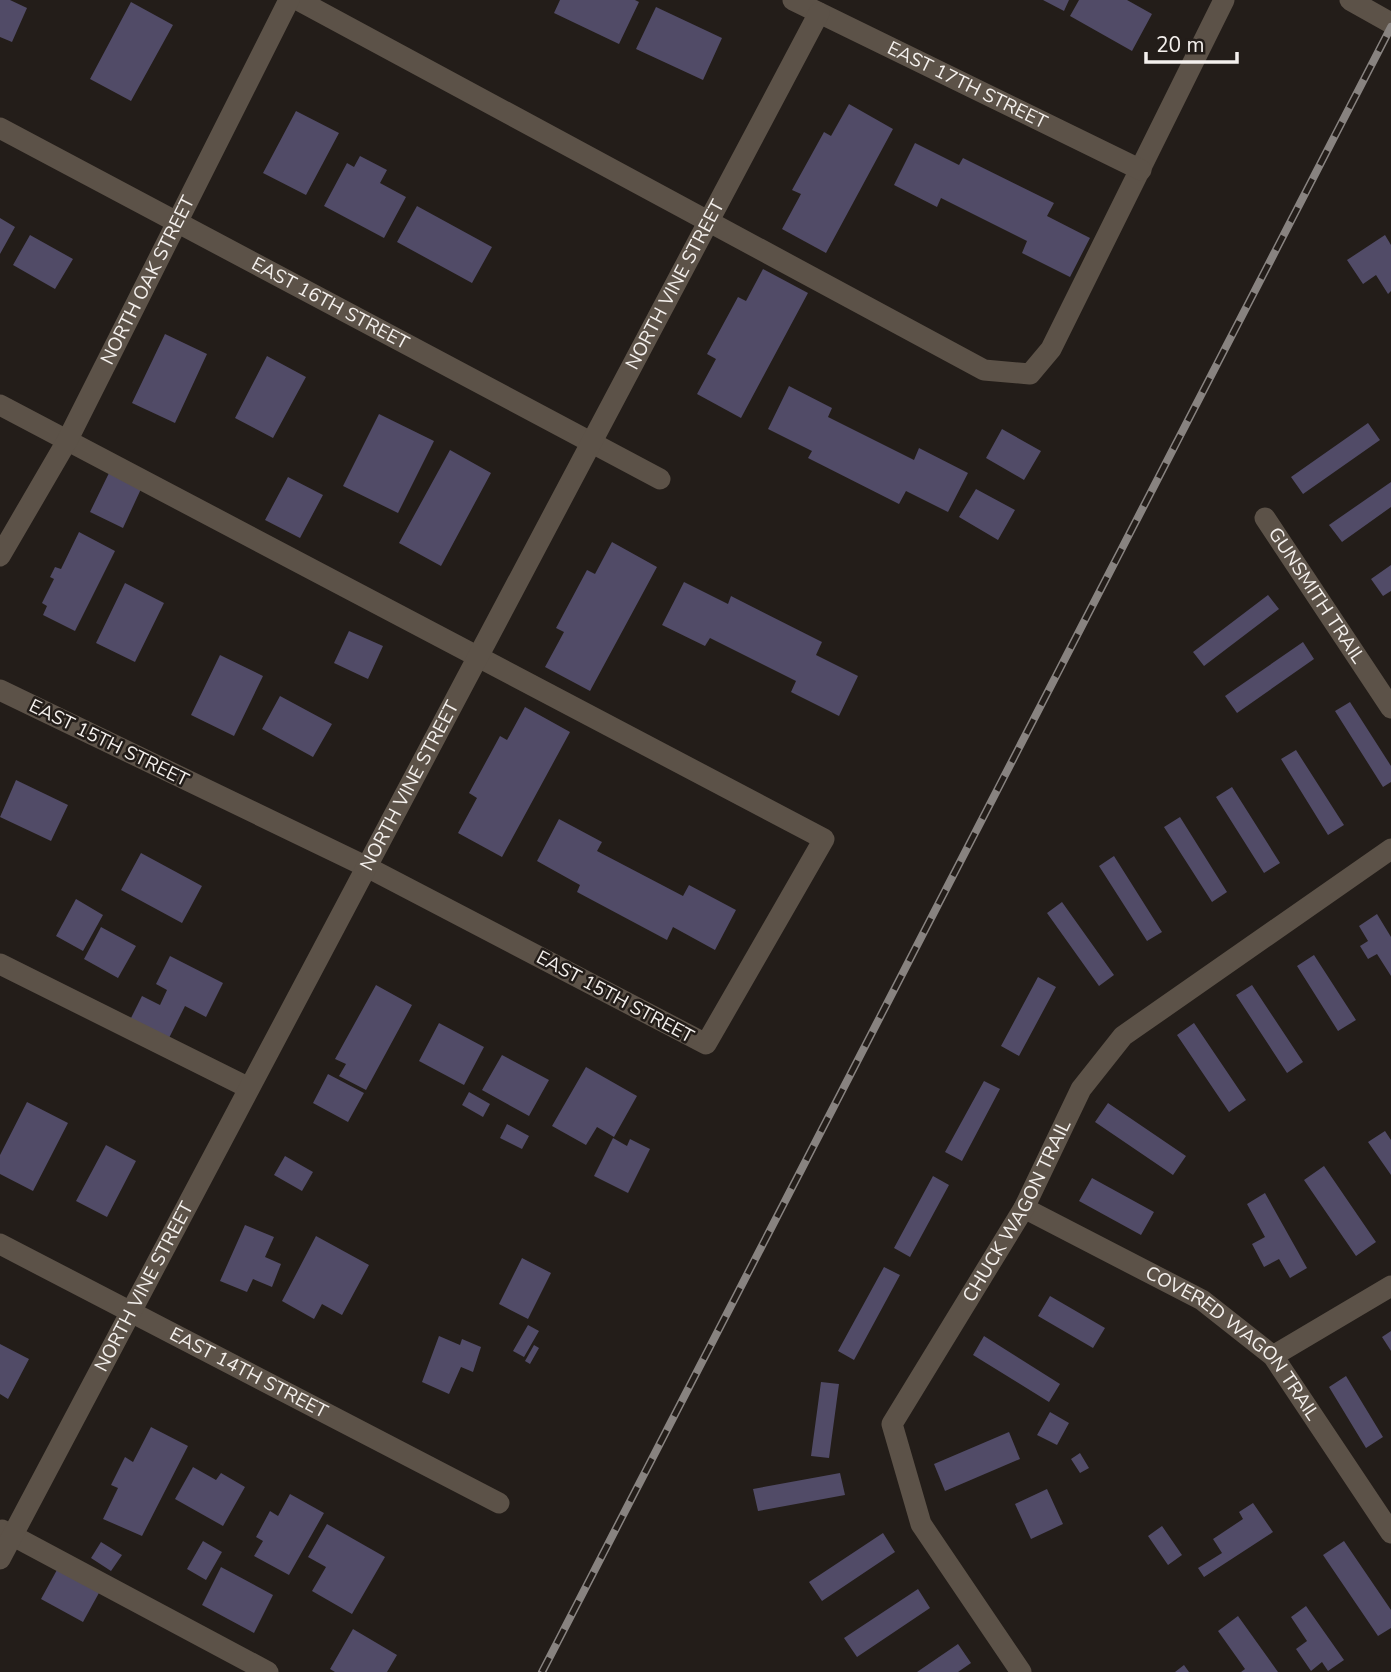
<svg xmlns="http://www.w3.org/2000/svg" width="1391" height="1672" viewBox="0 0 1391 1672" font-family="'Nunito Sans',sans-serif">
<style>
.building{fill:#514b67}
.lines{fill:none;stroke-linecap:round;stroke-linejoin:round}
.minor{stroke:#5c5248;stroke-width:21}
.rail-casing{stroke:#888380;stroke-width:8}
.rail{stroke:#231d19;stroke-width:5;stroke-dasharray:16;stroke-linecap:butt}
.labels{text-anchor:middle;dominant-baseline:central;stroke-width:5;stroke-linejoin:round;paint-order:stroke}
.street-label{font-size:19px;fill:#f4f0ed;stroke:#231d19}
</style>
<rect width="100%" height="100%" fill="#231d19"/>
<path class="building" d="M0,0H10L27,8L12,42L0,37Z
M560,0H635L639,2L619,44L554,13Z
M1043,0H1069L1064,11Z
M1079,0H1127L1152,14L1132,51L1070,16Z
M131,2L173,25L131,101L90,79Z
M656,7L722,38L703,80L636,49Z
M849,104L893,129L826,253L782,229L801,194L792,190L824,132L831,136Z
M296,111L339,133L306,195L263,173Z
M915,143L959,165L963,158L1054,203L1047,216L1090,238L1070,277L1022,253L1027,241L941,198L937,207L894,185Z
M360,156L387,170L380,183L406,197L384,238L324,206L347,163L354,167Z
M417,206L492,247L472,283L397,242Z
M0,218L15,227L0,254Z
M30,235L73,259L55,289L13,265Z
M1385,235L1391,245V291L1388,294L1376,275L1363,284L1347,260Z
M763,269L808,293L741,418L697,394L716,359L707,354L738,297L746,301Z
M165,334L207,354L175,423L132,403Z
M267,356L306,377L273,438L235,418Z
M789,386L832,408L828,417L914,460L919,448L968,473L948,512L906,491L899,504L808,458L812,451L768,429Z
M379,414L434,441L398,513L343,486Z
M1368,423L1380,440L1303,494L1291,477Z
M1002,429L1041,451L1024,480L986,458Z
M450,450L491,473L441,566L399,543Z
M109,473L141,489L123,528L90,512Z
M288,477L323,495L300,538L265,520Z
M1391,482V507L1342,542L1329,525Z
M976,489L1015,510L998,540L959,517Z
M79,532L115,551L75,631L43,615L47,606L42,603L54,579L50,577L55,567L61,569Z
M612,542L657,567L590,691L545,667L564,632L556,628L587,570L595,574Z
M1391,565V591L1383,596L1371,579Z
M684,582L728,604L731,596L822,642L816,655L858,676L839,716L791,692L796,681L710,638L705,646L662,625Z
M125,583L164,603L135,662L96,643Z
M1268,595L1279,609L1204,666L1193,652Z
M349,631L383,646L368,679L334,663Z
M1303,642L1314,659L1237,713L1225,696Z
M220,655L263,676L234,736L191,715Z
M280,696L332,724L313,757L262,729Z
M1350,702L1391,766V782L1383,787L1335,711Z
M525,707L570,732L502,857L458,833L477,798L469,793L500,736L507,740Z
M1296,750L1344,825L1328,835L1281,759Z
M16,780L68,805L51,841L0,817Z
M1232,787L1280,863L1264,873L1216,797Z
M1180,817L1227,892L1212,902L1164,827Z
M559,819L602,842L597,851L683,896L689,885L736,910L715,950L673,927L667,940L577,892L580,885L537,861Z
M141,853L202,886L182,923L121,890Z
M1114,856L1162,932L1147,941L1099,866Z
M76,899L103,915L83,951L56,936Z
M1062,902L1114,975L1099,986L1047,913Z
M1377,914L1391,937V976L1377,954L1368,959L1360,946L1368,941L1359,926Z
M101,927L136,946L118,978L84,959Z
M1314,955L1356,1020L1338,1031L1297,966Z
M170,956L223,983L206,1017L185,1006L167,1042L129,1022L142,996L160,1005L167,990L156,984Z
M1038,977L1056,987L1019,1056L1001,1046Z
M376,985L412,1005L366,1090L339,1076L346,1064L335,1059Z
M1252,985L1303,1062L1287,1073L1236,995Z
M439,1023L484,1047L464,1085L419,1061Z
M1194,1023L1246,1100L1229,1112L1177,1035Z
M502,1055L549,1080L529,1116L482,1090Z
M586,1067L637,1096L614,1137L597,1127L586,1145L552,1126Z
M328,1074L364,1093L348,1122L313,1103Z
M984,1081L1000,1089L962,1161L945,1152Z
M469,1092L490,1104L483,1117L462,1105Z
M27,1102L68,1123L33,1191L0,1174V1155Z
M1108,1103L1186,1156L1173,1175L1095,1122Z
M507,1124L529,1136L522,1149L500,1138Z
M1385,1131L1391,1140V1175L1368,1142Z
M613,1138L627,1146L630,1139L650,1149L628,1193L594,1176Z
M106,1145L136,1161L107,1217L76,1201Z
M285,1156L313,1172L302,1191L274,1175Z
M1324,1166L1376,1242L1356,1256L1304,1180Z
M933,1176L949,1185L910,1257L894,1248Z
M1092,1178L1154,1212L1141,1235L1079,1201Z
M1265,1193L1307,1268L1290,1278L1279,1259L1264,1267L1252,1244L1265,1237L1247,1204Z
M245,1225L274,1237L265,1257L281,1264L272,1287L253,1279L247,1292L220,1281Z
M316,1236L369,1265L342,1315L322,1304L314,1319L282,1301Z
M522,1258L551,1273L528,1319L499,1304Z
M884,1267L900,1275L854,1360L838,1351Z
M1050,1296L1105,1328L1093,1348L1038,1316Z
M528,1325L539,1331L524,1357L513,1351Z
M1391,1331V1351L1382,1337Z
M439,1336L460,1345L462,1339L481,1347L473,1372L461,1367L449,1394L422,1382Z
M984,1336L1060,1384L1049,1402L973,1355Z
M0,1344L29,1359L8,1399L0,1394Z
M534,1345L539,1348L530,1364L525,1361Z
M1346,1376L1383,1437L1366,1448L1329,1387Z
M821,1382L839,1384L829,1458L811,1456Z
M1050,1412L1069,1423L1057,1445L1037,1435Z
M151,1427L188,1446L142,1536L103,1519L118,1488L111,1485L125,1457L133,1462Z
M1009,1432L1020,1459L945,1491L934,1464Z
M1080,1453L1089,1468L1080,1473L1071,1459Z
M193,1467L216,1480L221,1473L245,1487L223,1526L175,1499Z
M840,1473L845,1495L758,1511L753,1489Z
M1047,1489L1063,1524L1031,1539L1015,1504Z
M290,1494L324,1513L289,1575L254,1556L263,1541L256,1537L270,1511L278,1516Z
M1253,1503L1273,1532L1204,1577L1198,1568L1222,1553L1213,1539L1243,1519L1239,1512Z
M327,1524L385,1557L352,1614L312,1591L326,1567L308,1557Z
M1162,1526L1182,1555L1168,1565L1148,1536Z
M883,1533L895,1552L822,1601L809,1582Z
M203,1541L222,1552L206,1580L187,1569Z
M1344,1541L1391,1610V1628L1378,1636L1323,1555Z
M101,1542L122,1555L111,1571L91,1558Z
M221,1567L273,1595L254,1633L202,1605Z
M58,1568L100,1591L83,1622L41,1599Z
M918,1589L930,1608L857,1657L844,1638Z
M1306,1606L1344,1660L1328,1671L1322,1662L1311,1671L1296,1649L1307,1641L1291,1617Z
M1238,1616L1278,1672H1241L1245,1669L1218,1631Z
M353,1629L397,1655L387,1672H335L330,1669Z
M958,1644L971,1663L958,1672H917Z
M1184,1665L1189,1672H1175Z"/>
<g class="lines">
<g class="minor">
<path d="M298,0L984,370L1030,374L1051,349L1224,0"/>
<path id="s1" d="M793,0L1141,170"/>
<path d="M1350,0L1391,23"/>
<path id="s2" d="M0,128L660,479"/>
<path d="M0,405L824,839L706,1044L367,867L0,690"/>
<path id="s3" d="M1265,518L1391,708"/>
<path id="s4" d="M0,556L67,441L289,0"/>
<path d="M0,964L249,1088"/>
<path id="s5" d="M1024,1208L1202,1300L1273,1356L1391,1533"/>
<path id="s6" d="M0,1244L499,1503"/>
<path d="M1273,1356L1391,1286"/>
<path d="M2,1530L268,1672"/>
<path id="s7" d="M0,1559L819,13"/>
<path id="s8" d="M1021,1672L921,1524L892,1424L1024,1208L1081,1089L1123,1036L1391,849"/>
</g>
<g class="rail-casing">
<path id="rail" d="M542,1672L1391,27"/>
</g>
<use href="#rail" class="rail"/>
</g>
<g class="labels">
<g class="street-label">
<text stroke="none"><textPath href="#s1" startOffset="194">EAST 17TH STREET</textPath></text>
<text stroke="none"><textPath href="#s4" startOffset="313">NORTH OAK STREET</textPath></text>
<text stroke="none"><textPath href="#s7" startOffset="1442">NORTH VINE STREET</textPath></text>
<text stroke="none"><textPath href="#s2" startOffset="374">EAST 16TH STREET</textPath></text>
<text stroke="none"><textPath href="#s3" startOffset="93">GUNSMITH TRAIL</textPath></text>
<text transform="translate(109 743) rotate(26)">EAST 15TH STREET</text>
<text stroke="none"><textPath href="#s7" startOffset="875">NORTH VINE STREET</textPath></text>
<text transform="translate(615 997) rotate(28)">EAST 15TH STREET</text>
<text stroke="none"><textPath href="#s8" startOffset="530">CHUCK WAGON TRAIL</textPath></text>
<text stroke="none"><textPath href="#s7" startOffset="308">NORTH VINE STREET</textPath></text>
<text stroke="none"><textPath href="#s5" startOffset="252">COVERED WAGON TRAIL</textPath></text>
<text stroke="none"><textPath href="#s6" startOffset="280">EAST 14TH STREET</textPath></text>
</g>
</g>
<path d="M1146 52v10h91v-10" fill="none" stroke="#f4f0ed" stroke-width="3.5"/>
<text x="1156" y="52" font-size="21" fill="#f4f0ed" stroke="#231d19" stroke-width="5" paint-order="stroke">20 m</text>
</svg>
